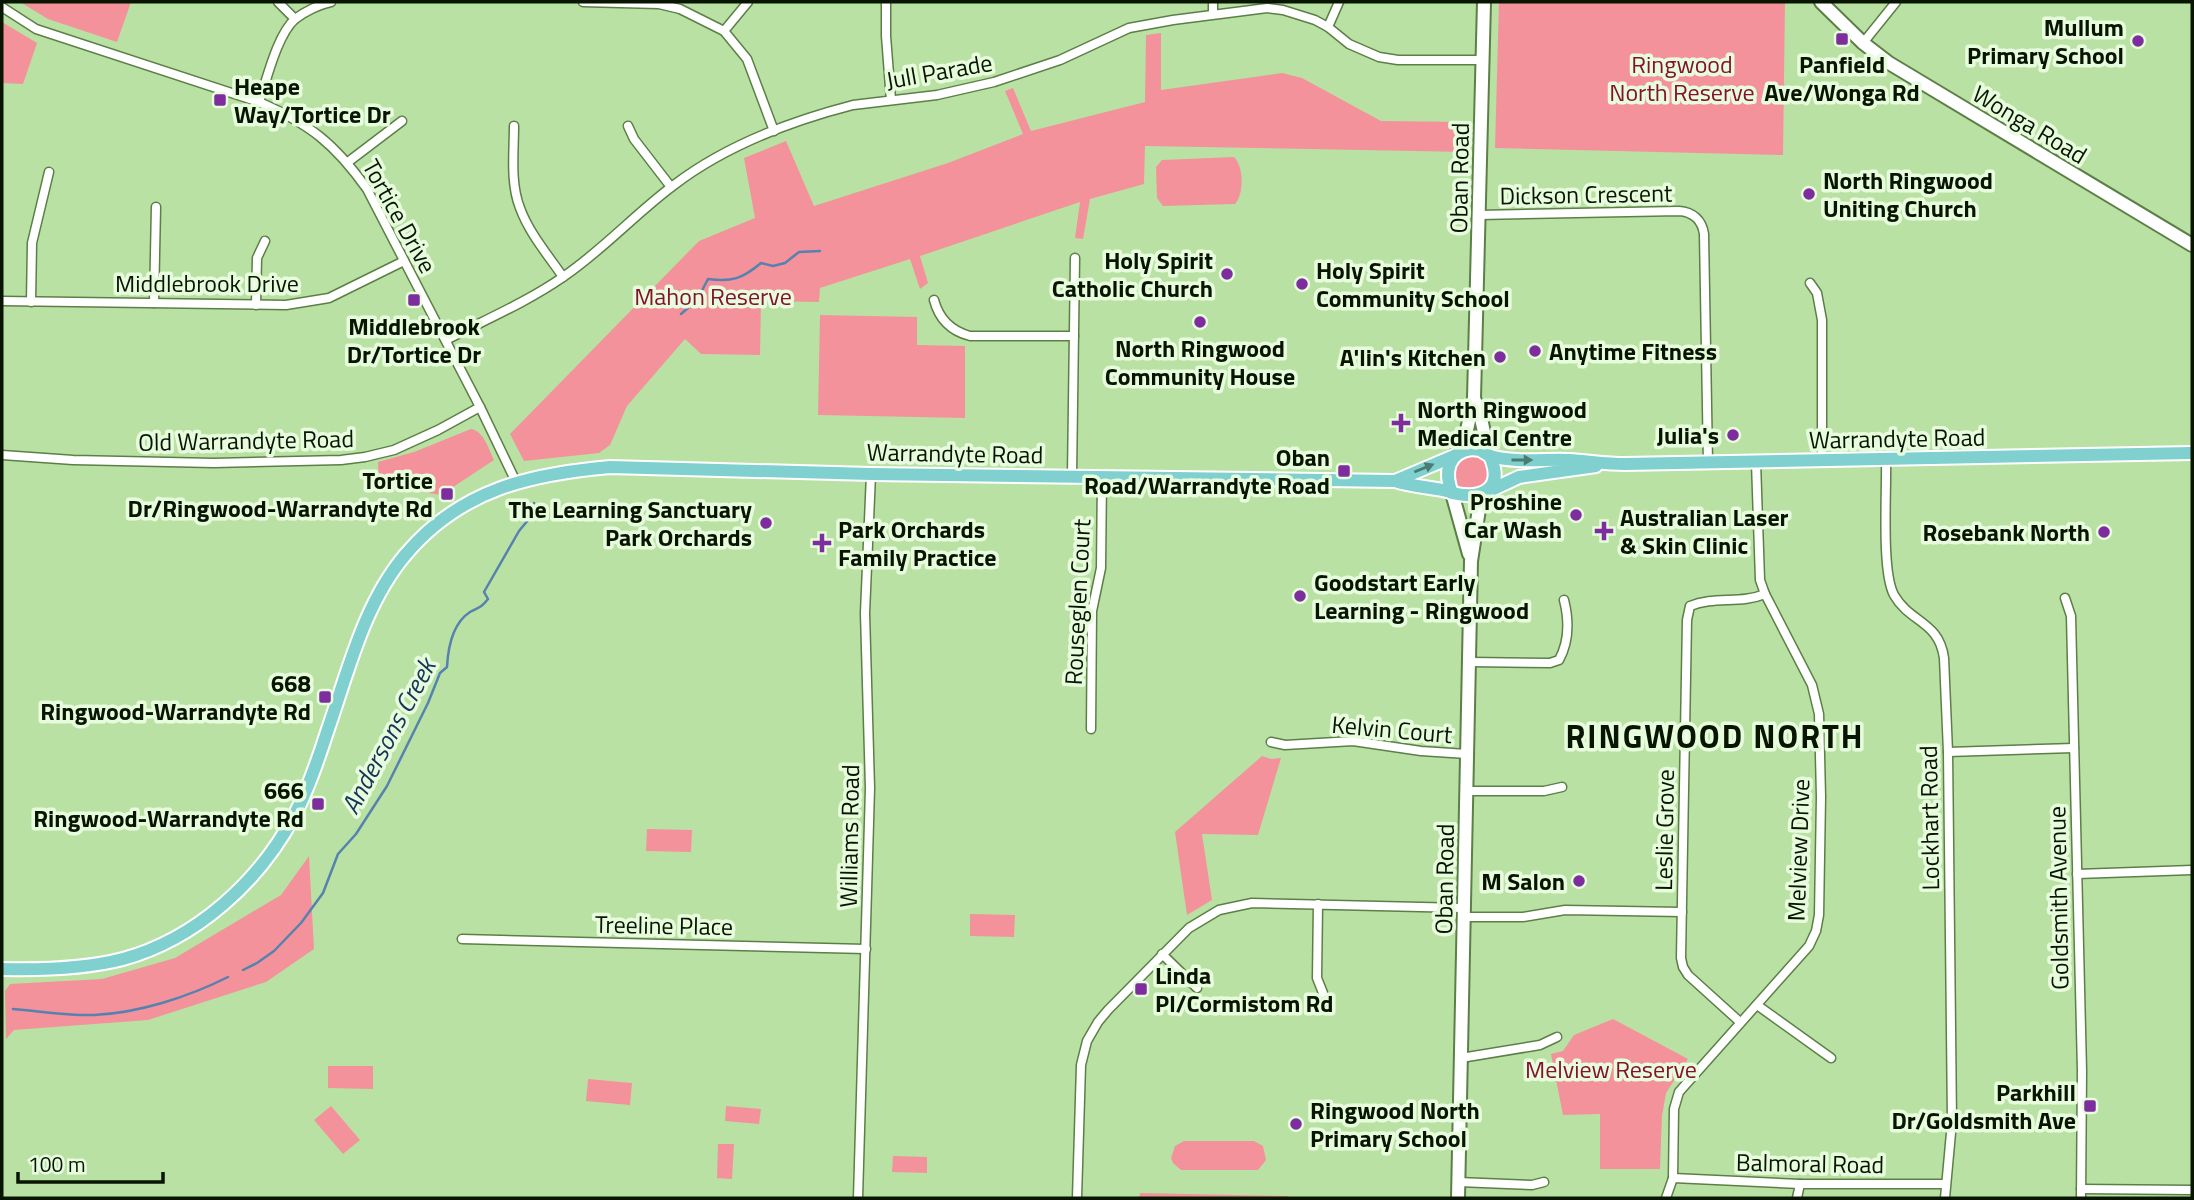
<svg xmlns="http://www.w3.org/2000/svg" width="2194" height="1200" viewBox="0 0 2194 1200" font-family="'Titillium Web',sans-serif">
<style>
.green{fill:#f4929b}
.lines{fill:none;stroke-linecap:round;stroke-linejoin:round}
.stream{stroke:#5682af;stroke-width:2.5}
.street-casing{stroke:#5c7f46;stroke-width:11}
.secondary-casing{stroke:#5c7f46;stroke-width:16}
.primary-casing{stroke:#fff;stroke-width:16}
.street{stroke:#fff;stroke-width:8}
.secondary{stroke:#fff;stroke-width:12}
.primary{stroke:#80d0d0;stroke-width:12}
.oneway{fill:#4a7c73}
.poi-dot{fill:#7d2d9d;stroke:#e7fcdd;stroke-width:2.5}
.labels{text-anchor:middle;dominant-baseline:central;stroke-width:7;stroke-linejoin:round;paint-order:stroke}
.poi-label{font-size:24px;font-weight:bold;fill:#081501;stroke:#e7fcdd;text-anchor:end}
.park-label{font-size:24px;fill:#84122e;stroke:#e7fcdd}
.street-label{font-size:24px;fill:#081501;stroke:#e7fcdd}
.water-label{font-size:26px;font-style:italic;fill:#163458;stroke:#e7fcdd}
.district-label{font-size:32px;font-weight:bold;letter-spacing:2px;fill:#081501;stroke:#e7fcdd}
</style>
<rect width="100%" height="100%" fill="#bae1a4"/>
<g class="green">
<path d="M20,2H131L117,42L48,19Z"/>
<path d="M1499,2H1785L1783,155L1495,148Z"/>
<path d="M2,22L37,43L23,84L2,83Z"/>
<path d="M1161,33V90L1282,73L1302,78L1381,121L1466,122V152L1145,146L1144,184L1090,199L1083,239L1075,238L1080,202L920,256L928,283L920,289L910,259L820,288L819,302L761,301L760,355L701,354L685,339L627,406L610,445L599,453L524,461L510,434L699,241L755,218L744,158L786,141L814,206L948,163L1023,134L1005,91L1013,88L1031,131L1145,102L1146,35Z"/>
<path d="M1234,157C1244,167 1244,194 1235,204L1163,206L1157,198L1156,167L1162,160Z"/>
<path d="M820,315L917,317V345L965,346V418L818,415Z"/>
<path d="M471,429C484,431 489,450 494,460L441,495L379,485L378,462L414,452Z"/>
<circle cx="1471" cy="473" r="18"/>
<path d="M1262,756L1271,759L1281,758L1258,835L1202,834L1212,900L1187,915L1175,832Z"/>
<path d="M647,829L692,830L691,852L646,851Z"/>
<path d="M309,856L314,949L266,982L148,1020L14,1030L6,1039L5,991L10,984L102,979L175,958L281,895Z"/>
<path d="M970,914L1015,915L1014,937L970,936Z"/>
<path d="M1613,1019L1688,1059L1666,1093L1662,1116L1660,1169H1600V1114L1563,1115L1551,1054L1563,1051L1574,1035Z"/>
<path d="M328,1066H373V1089L328,1088Z"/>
<path d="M588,1079L632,1083L630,1105L586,1101Z"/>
<path d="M331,1106L360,1140L343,1154L314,1120Z"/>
<path d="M726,1106L761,1109L759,1124L725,1121Z"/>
<path d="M1184,1141H1254L1263,1146L1266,1160L1258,1170H1181L1173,1163L1171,1158L1175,1146Z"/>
<path d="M718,1144H734L732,1179L717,1178Z"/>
<path d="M893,1156L927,1157V1173L892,1172Z"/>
<path d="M1140,1193L1288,1196L1287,1198H1139Z"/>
</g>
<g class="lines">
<g class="stream">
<path d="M681,314L697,300L708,279C732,282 742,279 761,263L773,266L785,263L799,252L820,251"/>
<path d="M243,970L257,963L274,951L301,923L323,893L338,854L356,834L387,786L428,703L440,673L447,667C448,648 453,623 470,612C479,607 481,608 488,599L484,592L519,531L533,514L534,503"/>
<path d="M13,1009C40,1011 67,1016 94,1015C139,1013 188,997 228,977"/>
</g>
<defs>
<g id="street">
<path d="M278,2L295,19"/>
<path d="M583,2L659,4L680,9L724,31L747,59L774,131"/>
<path d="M886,2V36L891,100"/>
<path d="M1213,2V14"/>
<path d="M2,7L36,29L259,102C310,124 335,144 367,189L480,407L516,482"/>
<path d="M1328,27L1339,2"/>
<path d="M724,31L748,2"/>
<path d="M1863,43L1896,2"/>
<path d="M259,102C267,79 277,35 295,19C304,12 320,4 331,2"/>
<path d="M514,126C514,152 510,183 520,208C529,233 548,255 563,277"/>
<path d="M628,126L634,139L671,187"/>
<path d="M348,162L402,121"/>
<path d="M1479,215L1679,211C1693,212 1702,220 1704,234L1708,463"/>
<path d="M1810,283L1817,293L1822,320V461"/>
<path d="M934,300C939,319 951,331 970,336H1074"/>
<path d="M2,301L286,305L329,298L404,261"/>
<path d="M31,302L32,243L49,172"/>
<path d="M154,303L156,207"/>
<path d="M256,305L257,258L265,241"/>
<path d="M446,340C485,320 527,302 563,277C603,250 636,213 674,185C725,146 791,121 853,105L937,95L994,82L1060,60L1129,28L1173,20L1267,8L1283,10L1315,20L1328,27L1349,44L1379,57L1398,60H1482"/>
<path d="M2,455L73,460L214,463L341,460L365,457L394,450L438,430L480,407"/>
<path d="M1886,459C1887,490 1881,571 1894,595C1910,623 1939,621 1944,658L1948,752L1952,1122L1945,1198"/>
<path d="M1072,476L1075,258"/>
<path d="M2065,598L2071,616L2082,1071L2081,1198"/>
<path d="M1470,662L1550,663L1559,660C1569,642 1569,620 1564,600"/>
<path d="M1091,729L1092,611L1101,568L1102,477"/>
<path d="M1271,742L1285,745L1353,741L1421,751L1467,754"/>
<path d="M1948,752L2074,748"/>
<path d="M1467,791H1544L1562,787"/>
<path d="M2077,874L2192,870"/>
<path d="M1318,904L1317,978L1323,993"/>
<path d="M1464,917H1523L1565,910L1682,912"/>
<path d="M462,939L866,949"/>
<path d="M1162,954L1197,988"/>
<path d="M1757,1005L1831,1058"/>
<path d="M1740,1022L1688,975L1683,967L1681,958L1687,620L1690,606C1714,596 1741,604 1765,594"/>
<path d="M1461,1058L1540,1045L1557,1037"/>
<path d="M1673,1178L1800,1184H1945"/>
<path d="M1458,1182L1532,1185L1544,1182"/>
<path d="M2081,1189L2192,1190"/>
<path d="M858,1198L870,788L865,613L871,474"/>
<path d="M1077,1198L1081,1065L1087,1041L1098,1022L1108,1010L1189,928L1219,910L1252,903L1464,908"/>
<path d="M1666,1198L1673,1178L1674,1109L1679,1092L1809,946L1816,931L1819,915L1821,797L1819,714L1812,685L1765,594L1760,580L1756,462"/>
<path d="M1797,1198L1800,1184"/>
</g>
<g id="secondary">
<path d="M1821,2L1863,43L1889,63L2192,245"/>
<path d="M1474,398L1480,414L1489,455"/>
<path d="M1455,455L1465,439L1474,398L1484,2"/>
<path d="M1452,493L1469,554"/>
<path d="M1458,1198L1471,561L1479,509L1487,492"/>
</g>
<g id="primary">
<path d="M1472,449L1480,450L1490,456C1505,490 1481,500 1452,493C1444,473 1447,452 1472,449Z"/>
<path d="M1490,456C1516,463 1542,459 1569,460C1588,461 1606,464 1625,464L2192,453"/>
<path d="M1395,481L1454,456"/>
<path d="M1489,491L1519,477L1596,466"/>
<path d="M2,969C42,970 84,969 123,959C196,939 259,882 294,816C308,790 318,760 327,732C348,672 364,603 406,554C461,489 531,474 610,467L871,474L1395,481C1413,487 1433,487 1451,492"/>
</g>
</defs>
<use href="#street" class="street-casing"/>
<use href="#secondary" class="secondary-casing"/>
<use href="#primary" class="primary-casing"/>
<use href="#street" class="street"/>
<use href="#secondary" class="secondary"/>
<use href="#primary" class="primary"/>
</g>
<defs><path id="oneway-solid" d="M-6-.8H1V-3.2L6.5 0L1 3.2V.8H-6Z" transform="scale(1.75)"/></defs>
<g class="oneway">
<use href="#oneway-solid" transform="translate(1522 460)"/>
<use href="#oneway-solid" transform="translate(1424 468) rotate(-22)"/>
</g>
<g class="poi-dot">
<rect x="1835" y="32" width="14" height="14" rx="3.5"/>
<circle cx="2138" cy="41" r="7"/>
<rect x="213" y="93" width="14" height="14" rx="3.5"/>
<circle cx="1809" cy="194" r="7"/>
<circle cx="1227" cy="274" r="7"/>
<circle cx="1302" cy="284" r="7"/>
<rect x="407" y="293" width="14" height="14" rx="3.5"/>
<circle cx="1200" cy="322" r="7"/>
<circle cx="1535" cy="351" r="7"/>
<circle cx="1500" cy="357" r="7"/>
<path d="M1397.5 412.5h7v7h7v7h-7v7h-7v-7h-7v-7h7z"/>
<circle cx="1733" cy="435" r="7"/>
<rect x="1337" y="464" width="14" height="14" rx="3.5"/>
<rect x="440" y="487" width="14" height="14" rx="3.5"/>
<circle cx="1576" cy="515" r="7"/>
<circle cx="766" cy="523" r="7"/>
<path d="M1600.5 520.5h7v7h7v7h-7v7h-7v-7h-7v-7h7z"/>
<circle cx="2104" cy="532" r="7"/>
<path d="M818.5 532.5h7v7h7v7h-7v7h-7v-7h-7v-7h7z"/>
<circle cx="1300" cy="596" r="7"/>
<rect x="318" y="690" width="14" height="14" rx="3.5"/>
<rect x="311" y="797" width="14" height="14" rx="3.5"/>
<circle cx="1579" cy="881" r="7"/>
<rect x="1134" y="982" width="14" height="14" rx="3.5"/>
<rect x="2083" y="1099" width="14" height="14" rx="3.5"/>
<circle cx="1296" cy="1124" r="7"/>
</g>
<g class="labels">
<g class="poi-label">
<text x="2124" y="27">Mullum<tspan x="2124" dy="28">Primary School</tspan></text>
<text x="1842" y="64" text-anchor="middle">Panfield<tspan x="1842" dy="28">Ave/Wonga Rd</tspan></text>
<text x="234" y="86" text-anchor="start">Heape<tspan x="234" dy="28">Way/Tortice Dr</tspan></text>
<text x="1823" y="180" text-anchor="start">North Ringwood<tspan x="1823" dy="28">Uniting Church</tspan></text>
<text x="1213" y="260">Holy Spirit<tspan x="1213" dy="28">Catholic Church</tspan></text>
<text x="1316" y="270" text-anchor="start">Holy Spirit<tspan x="1316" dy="28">Community School</tspan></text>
<text x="414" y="326" text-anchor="middle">Middlebrook<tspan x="414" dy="28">Dr/Tortice Dr</tspan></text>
<text x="1200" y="348" text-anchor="middle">North Ringwood<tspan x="1200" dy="28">Community House</tspan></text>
<text x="1549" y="351" text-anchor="start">Anytime Fitness</text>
<text x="1486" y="357">A'lin's Kitchen</text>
<text x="1417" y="409" text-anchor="start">North Ringwood<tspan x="1417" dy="28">Medical Centre</tspan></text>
<text x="1719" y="435">Julia's</text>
<text x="1330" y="457">Oban<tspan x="1330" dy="28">Road/Warrandyte Road</tspan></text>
<text x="433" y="480">Tortice<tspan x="433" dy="28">Dr/Ringwood-Warrandyte Rd</tspan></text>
<text x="1562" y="501">Proshine<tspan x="1562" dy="28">Car Wash</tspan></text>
<text x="752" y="509">The Learning Sanctuary<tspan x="752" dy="28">Park Orchards</tspan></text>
<text x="1620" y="517" text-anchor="start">Australian Laser<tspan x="1620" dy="28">&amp; Skin Clinic</tspan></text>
<text x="838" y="529" text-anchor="start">Park Orchards<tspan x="838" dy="28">Family Practice</tspan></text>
<text x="2090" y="532">Rosebank North</text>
<text x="1314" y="582" text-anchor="start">Goodstart Early<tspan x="1314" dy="28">Learning - Ringwood</tspan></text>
<text x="311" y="683">668<tspan x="311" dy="28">Ringwood-Warrandyte Rd</tspan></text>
<text x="304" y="790">666<tspan x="304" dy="28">Ringwood-Warrandyte Rd</tspan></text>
<text x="1565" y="881">M Salon</text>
<text x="1155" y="975" text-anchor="start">Linda<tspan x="1155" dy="28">Pl/Cormistom Rd</tspan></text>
<text x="2076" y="1092">Parkhill<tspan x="2076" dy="28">Dr/Goldsmith Ave</tspan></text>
<text x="1310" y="1110" text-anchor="start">Ringwood North<tspan x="1310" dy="28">Primary School</tspan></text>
</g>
<g class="park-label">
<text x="1682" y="64">Ringwood<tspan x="1682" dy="28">North Reserve</tspan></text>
<text x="713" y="296">Mahon Reserve</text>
<text x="1611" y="1069">Melview Reserve</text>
</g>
<g class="street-label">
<text transform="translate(939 71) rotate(-10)">Jull Parade</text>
<text transform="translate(2030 124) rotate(31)">Wonga Road</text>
<text transform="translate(1459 178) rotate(-89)">Oban Road</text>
<text transform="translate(1586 194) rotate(-1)">Dickson Crescent</text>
<text transform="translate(400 216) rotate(61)">Tortice Drive</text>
<text x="207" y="283">Middlebrook Drive</text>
<text transform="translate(1897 438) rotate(-1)">Warrandyte Road</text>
<text transform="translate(246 440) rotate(-1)">Old Warrandyte Road</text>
<text transform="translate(955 453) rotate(1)">Warrandyte Road</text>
<text transform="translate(1077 602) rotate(-87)">Rouseglen Court</text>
<text transform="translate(1392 729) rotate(5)">Kelvin Court</text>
<text transform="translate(1929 818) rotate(-91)">Lockhart Road</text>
<text transform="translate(1664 830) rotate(-89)">Leslie Grove</text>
<text transform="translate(849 836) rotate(-89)">Williams Road</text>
<text transform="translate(1798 850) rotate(-88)">Melview Drive</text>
<text transform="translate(1444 879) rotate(-89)">Oban Road</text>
<text transform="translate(2058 898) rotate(-91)">Goldsmith Avenue</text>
<text transform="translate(664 925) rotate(1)">Treeline Place</text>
<text transform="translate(1810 1163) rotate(1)">Balmoral Road</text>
</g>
<g class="water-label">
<text transform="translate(388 736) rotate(-62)">Andersons Creek</text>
</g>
<g class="district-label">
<text x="1715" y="736">RINGWOOD NORTH</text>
</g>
</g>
<rect width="2194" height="1200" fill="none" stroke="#081501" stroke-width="7"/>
<path d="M18 1172v10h145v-10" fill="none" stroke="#081501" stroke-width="3.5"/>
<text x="28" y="1172" font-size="21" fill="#081501" stroke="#e7fcdd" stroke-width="5" paint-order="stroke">100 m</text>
</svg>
